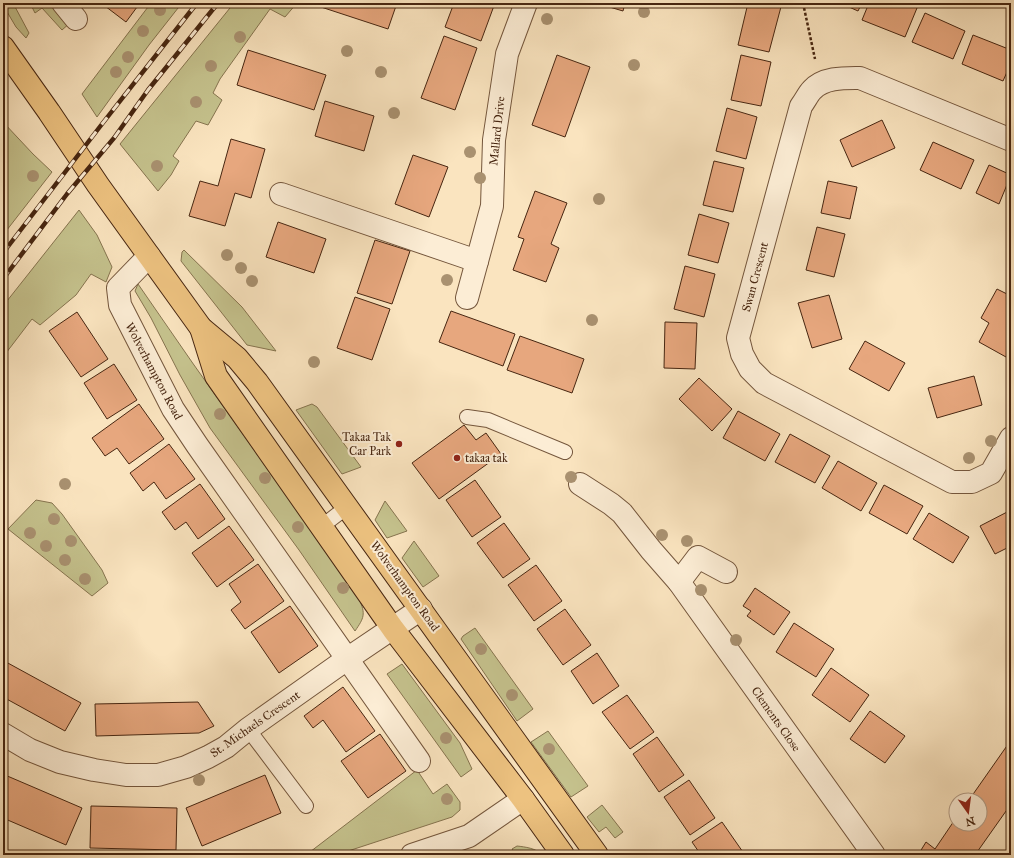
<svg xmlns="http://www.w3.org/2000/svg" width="1014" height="858" viewBox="0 0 1014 858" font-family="'IM FELL Great Primer',serif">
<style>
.green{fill:#c5c28d;stroke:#86744f}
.building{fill:#e7a77e;stroke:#472611}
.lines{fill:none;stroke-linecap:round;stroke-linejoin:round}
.service-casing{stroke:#74563c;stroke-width:16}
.minor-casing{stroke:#74563c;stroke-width:24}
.trunk-casing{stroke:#472611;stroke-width:24}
.path{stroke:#472611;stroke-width:2.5;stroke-dasharray:3 2;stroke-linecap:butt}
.service{stroke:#fcedd5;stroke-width:14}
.minor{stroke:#fcedd5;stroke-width:22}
.trunk{stroke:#edc280;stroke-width:22}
.rail-casing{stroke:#472611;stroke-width:4.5}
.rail{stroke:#fcedd5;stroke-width:3;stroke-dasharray:9;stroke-linecap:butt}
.tree{fill:#a99170}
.poi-dot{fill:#8f2418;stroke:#fcedd5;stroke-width:1.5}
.labels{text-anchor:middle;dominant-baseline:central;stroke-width:4;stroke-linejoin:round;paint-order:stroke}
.street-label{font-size:12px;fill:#472611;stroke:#fcedd5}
.poi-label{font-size:12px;fill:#472611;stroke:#fcedd5;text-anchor:end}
</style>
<rect width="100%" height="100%" fill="#fae4bf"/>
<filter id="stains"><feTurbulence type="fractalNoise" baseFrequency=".005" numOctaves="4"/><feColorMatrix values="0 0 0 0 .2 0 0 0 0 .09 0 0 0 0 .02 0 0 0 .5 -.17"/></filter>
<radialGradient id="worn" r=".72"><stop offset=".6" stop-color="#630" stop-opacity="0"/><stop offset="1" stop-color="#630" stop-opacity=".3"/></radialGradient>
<g class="green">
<path d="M3,3H13L29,33L26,38L16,27L3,5Z"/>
<path d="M30,3H56L71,22L62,30L42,8L35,13Z"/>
<path d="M151,3H182L149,45L97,117L82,94Z"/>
<path d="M234,3H297L285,17L270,9L220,79L213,93L222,100L208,125L196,121L173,156L179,161L171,175L158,191L120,144Z"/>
<path d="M3,122L33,154L52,172L3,235Z"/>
<path d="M79,210L97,235L112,267L106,282L91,274L76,295L40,325L32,319L3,357V306Z"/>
<path d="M184,250L242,307L276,351L247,345L181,261L182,252Z"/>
<path d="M138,284C210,390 286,493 359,599C366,614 364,618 355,631L299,550L210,428L180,375L151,318L135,291Z"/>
<path d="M312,404L317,407L361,467L342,474L296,410Z"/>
<path d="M36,500L52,503L62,514L102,570L108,583L92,596L8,529Z"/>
<path d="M385,501L407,531L387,538L375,520Z"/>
<path d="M414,541L439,576L423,587L402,558Z"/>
<path d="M475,628L533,709L517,721L461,639L463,636Z"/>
<path d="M402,664L460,743L472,769L461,777L387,674Z"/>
<path d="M548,731L588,786L571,797L531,742Z"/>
<path d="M417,770L433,794L447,784L460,802V810L452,817L336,855H306Z"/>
<path d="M602,805L623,832L615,838L606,827L599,832L587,817Z"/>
<path d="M517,846C525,847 536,848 542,855H516L512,849Z"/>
</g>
<g class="building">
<path d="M101,3H140L126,22Z"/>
<path d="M323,3H397L388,29L321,7Z"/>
<path d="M454,3H495L481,41L445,27Z"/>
<path d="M596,3H625L623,11Z"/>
<path d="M748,3H782L769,52L738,45Z"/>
<path d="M840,3H862L858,11Z"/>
<path d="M869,3H904L917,8L905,37L862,20Z"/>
<path d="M925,13L965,31L953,59L912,42Z"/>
<path d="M973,35L1011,50V63L1003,81L962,64Z"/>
<path d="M444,36L477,48L455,110L421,98Z"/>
<path d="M248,50L326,75L314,110L237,85Z"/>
<path d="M557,55L590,67L565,137L532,125Z"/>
<path d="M741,55L771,62L761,106L731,100Z"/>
<path d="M325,101L374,116L364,151L315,136Z"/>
<path d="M727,108L757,117L746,159L716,151Z"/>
<path d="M882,120L895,148L852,167L840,140Z"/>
<path d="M231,139L265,149L251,198L235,193L225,226L189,216L200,181L218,186Z"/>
<path d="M933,142L974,160L961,189L920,170Z"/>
<path d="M413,155L448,167L429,217L395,204Z"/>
<path d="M714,161L744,168L733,212L703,205Z"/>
<path d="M989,165L1011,175L999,204L976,193Z"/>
<path d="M828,181L857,187L850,219L821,213Z"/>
<path d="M535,191L567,203L551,244L559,248L546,282L513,270L524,239L518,237Z"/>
<path d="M699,214L729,223L718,263L688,255Z"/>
<path d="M278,222L326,239L314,273L266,257Z"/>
<path d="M817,227L845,234L834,277L806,270Z"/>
<path d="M375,240L410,251L392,304L357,293Z"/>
<path d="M685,266L715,274L704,317L674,309Z"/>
<path d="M997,289L1011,296V348L1006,357L979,342L989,323L981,318Z"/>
<path d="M829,295L842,339L812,348L798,303Z"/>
<path d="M355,297L390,309L372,360L337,348Z"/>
<path d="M451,311L515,334L503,366L439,342Z"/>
<path d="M77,312L108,359L81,377L49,331Z"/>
<path d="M665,322L697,323L695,369L664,368Z"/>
<path d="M520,336L584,359L572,393L507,370Z"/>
<path d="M865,341L905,363L889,391L849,369Z"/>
<path d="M114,364L137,400L107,419L84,383Z"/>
<path d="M974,376L982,405L937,418L928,388Z"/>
<path d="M699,378L732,409L712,431L679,399Z"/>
<path d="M139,404L164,439L129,464L117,448L105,456L92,438Z"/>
<path d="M738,411L780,434L765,461L723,438Z"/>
<path d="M464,425L476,440L486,433L501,454L439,499L412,463Z"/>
<path d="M790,434L830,456L815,483L775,462Z"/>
<path d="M169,444L195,479L166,499L154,482L143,491L130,473Z"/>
<path d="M838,461L877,483L861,511L822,488Z"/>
<path d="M475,480L501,517L472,537L446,500Z"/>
<path d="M200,484L225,519L198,539L186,522L175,530L162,512Z"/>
<path d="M884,485L923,506L907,534L869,513Z"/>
<path d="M1011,510V546L995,554L980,526Z"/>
<path d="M929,513L969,537L953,563L913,539Z"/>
<path d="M504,523L530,559L503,578L477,543Z"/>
<path d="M229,526L254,560L217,587L192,553Z"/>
<path d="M258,564L284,601L245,629L231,610L241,602L229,584Z"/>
<path d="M536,565L562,601L534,621L508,585Z"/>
<path d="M755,588L790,612L774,635L747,616L751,611L743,606Z"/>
<path d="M290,606L318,646L279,673L251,632Z"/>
<path d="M565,609L591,645L563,665L537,629Z"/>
<path d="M794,623L834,649L816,677L776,652Z"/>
<path d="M597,653L619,686L593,704L571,671Z"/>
<path d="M6,662L81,703L65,731L3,697V667Z"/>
<path d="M831,668L869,695L850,722L812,695Z"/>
<path d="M343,687L375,731L346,752L323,720L313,728L304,716Z"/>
<path d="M627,695L654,732L630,749L602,712Z"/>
<path d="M198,702L214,726L199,733L96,736L95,704Z"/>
<path d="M870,711L905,736L885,763L850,739Z"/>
<path d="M380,734L406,771L368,798L341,761Z"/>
<path d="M657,737L684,775L659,792L633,754Z"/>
<path d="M1011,740V804L975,855H918L926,842L935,849L956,818V824H980V800H969Z"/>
<path d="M5,775L82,808L66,845L3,818V780Z"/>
<path d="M265,775L281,813L202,846L186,808Z"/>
<path d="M689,780L715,818L690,835L664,797Z"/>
<path d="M91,806L177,808L176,850L90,848Z"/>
<path d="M722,822L745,855H701L692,842Z"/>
</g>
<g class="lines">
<defs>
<g id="service">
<path d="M467,417L488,420L565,452"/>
<path d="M321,527L347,507"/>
<path d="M248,729L306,806"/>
</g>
<g id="minor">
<path d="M63,3L76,19"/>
<path d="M1011,140L860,78C845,78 824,77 812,90C808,94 805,101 801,106L738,338L742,354L750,369L764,383L952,482H972L991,473L1011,438"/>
<path d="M281,194L477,261"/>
<path d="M149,256L118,288L120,305L173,409L197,445L419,761"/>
<path d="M467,298L492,206L494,140L507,54L526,3"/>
<path d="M580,484L611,504L622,513L651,550L679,582L874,855"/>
<path d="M679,582L698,557L726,572"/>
<path d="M3,734L30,750L60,762L94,770L126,775H158L186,767L208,757L226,747L248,729L347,659L421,609"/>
<path d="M412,855L469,836L523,799"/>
</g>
<g id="trunk">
<path d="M3,47L49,112L98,185L201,328L237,358L257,382L597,855"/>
<path d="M201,328L216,376L393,629L523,799L563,855"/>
</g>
</defs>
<use href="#service" class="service-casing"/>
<use href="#minor" class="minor-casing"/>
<use href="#trunk" class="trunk-casing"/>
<g class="path">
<path d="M803,3L815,59"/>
<path d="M3,110L5,108"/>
</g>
<use href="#service" class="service"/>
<use href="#minor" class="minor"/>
<use href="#trunk" class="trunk"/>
<defs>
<g id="rail">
<path d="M3,253L102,124L197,3"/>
<path d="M3,279L67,194L114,138L148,90L218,3"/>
</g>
</defs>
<use href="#rail" class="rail-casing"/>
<use href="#rail" class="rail"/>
</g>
<g class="tree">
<circle cx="160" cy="10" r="6"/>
<circle cx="644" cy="12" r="6"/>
<circle cx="547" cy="19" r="6"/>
<circle cx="143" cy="31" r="6"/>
<circle cx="240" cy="37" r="6"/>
<circle cx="347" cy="51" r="6"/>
<circle cx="128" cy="57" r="6"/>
<circle cx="634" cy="65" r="6"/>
<circle cx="211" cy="66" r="6"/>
<circle cx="116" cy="72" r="6"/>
<circle cx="381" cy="72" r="6"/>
<circle cx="196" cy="102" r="6"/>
<circle cx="394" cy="113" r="6"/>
<circle cx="470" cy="152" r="6"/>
<circle cx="157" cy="166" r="6"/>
<circle cx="33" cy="176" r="6"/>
<circle cx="480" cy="178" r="6"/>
<circle cx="599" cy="199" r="6"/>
<circle cx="227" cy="255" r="6"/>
<circle cx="241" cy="268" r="6"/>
<circle cx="447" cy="280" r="6"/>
<circle cx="252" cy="281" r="6"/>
<circle cx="592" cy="320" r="6"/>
<circle cx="314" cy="362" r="6"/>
<circle cx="220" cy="414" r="6"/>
<circle cx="991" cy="441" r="6"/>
<circle cx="969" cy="458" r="6"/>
<circle cx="571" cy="477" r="6"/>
<circle cx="265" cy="478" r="6"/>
<circle cx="65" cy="484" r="6"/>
<circle cx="54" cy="519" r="6"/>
<circle cx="298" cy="527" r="6"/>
<circle cx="30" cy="533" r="6"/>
<circle cx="662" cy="535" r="6"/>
<circle cx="71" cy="541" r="6"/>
<circle cx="687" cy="541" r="6"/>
<circle cx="46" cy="546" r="6"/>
<circle cx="65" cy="560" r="6"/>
<circle cx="85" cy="579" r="6"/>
<circle cx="343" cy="588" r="6"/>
<circle cx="701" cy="590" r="6"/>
<circle cx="736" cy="640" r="6"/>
<circle cx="481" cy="649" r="6"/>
<circle cx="512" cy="695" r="6"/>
<circle cx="446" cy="738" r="6"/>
<circle cx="549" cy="749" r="6"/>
<circle cx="199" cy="780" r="6"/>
<circle cx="447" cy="799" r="6"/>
</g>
<g class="poi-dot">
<circle cx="399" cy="444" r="4"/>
<circle cx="457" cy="458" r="4"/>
</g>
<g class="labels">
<g class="street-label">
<text transform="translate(497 131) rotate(-84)">Mallard Drive</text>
<text transform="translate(755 277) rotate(-75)">Swan Crescent</text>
<text transform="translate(154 371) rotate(62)">Wolverhampton Road</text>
<text transform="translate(405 586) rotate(54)">Wolverhampton Road</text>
<text transform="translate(776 719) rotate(55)">Clements Close</text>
<text transform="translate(255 724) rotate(-35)">St. Michaels Crescent</text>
</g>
<g class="poi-label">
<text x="391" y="437">Takaa Tak<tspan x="391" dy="14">Car Park</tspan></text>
<text x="465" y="458" text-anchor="start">takaa tak</text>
</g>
</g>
<rect width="1014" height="858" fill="none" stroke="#fae4bf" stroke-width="16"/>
<rect x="4" y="4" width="1006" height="850" fill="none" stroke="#472611" stroke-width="2"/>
<rect x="8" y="8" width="998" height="842" fill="none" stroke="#472611"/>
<g transform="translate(968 812) rotate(166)"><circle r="19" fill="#fcedd5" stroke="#b49d87"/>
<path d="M0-3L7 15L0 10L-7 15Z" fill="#8f2418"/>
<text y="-6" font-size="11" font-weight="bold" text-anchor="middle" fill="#472611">N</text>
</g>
<rect width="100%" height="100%" filter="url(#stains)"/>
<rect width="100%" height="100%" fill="url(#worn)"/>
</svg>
